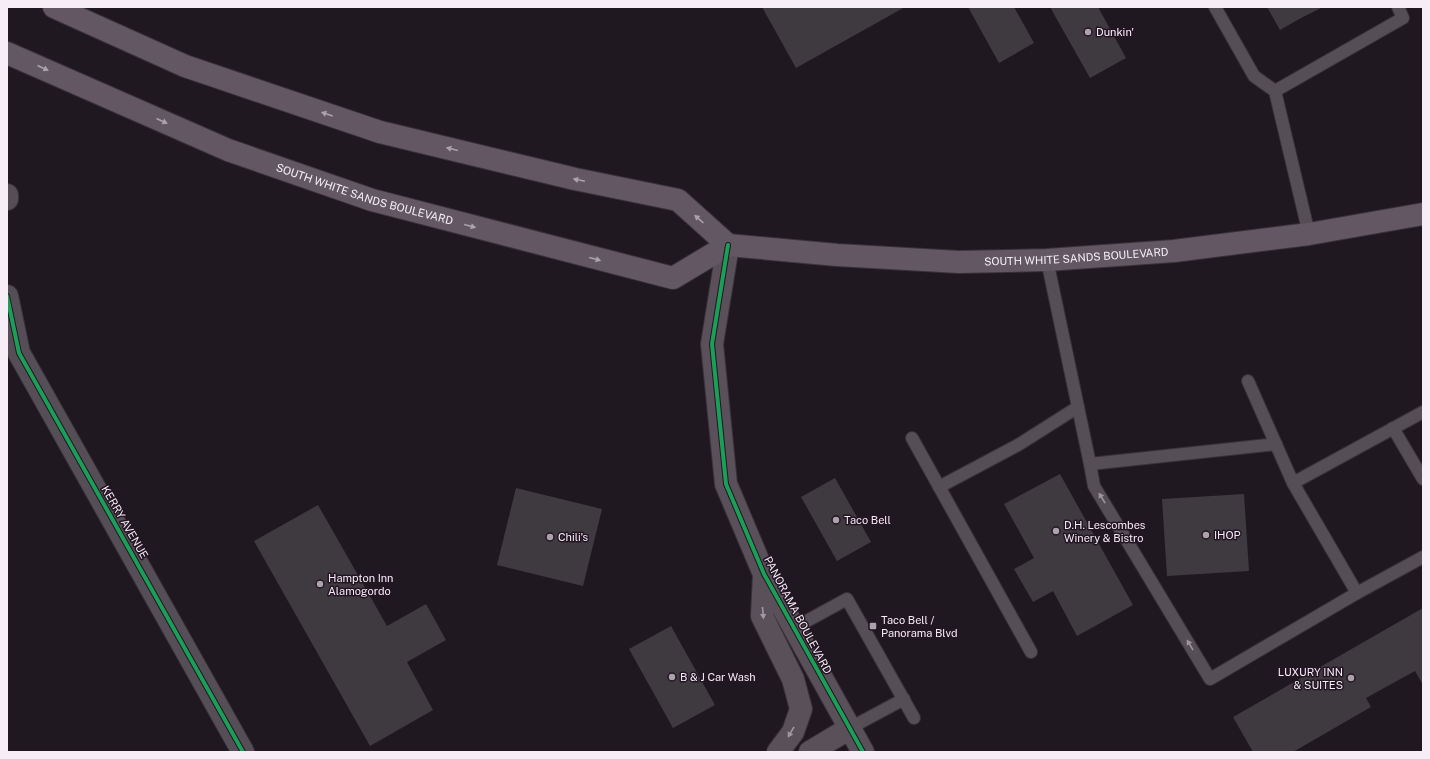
<svg xmlns="http://www.w3.org/2000/svg" width="1430" height="759" viewBox="0 0 1430 759" font-family="'Public Sans',sans-serif">
<style>
.building{fill:#3f3940}
.lines{fill:none;stroke-linecap:round;stroke-linejoin:round}
.lane-casing{stroke:#393239;stroke-width:14}
.street-casing{stroke:#393239;stroke-width:24}
.secondary-casing{stroke:#393239;stroke-width:24}
.primary-casing{stroke:#393239;stroke-width:24}
.lane{stroke:#564e56;stroke-width:12}
.street{stroke:#564e56;stroke-width:22}
.secondary{stroke:#5a505a;stroke-width:22}
.primary{stroke:#625763;stroke-width:22}
.cycleway-casing{stroke:#231523;stroke-width:6}
.cycleway{stroke:#1a9f57;stroke-width:4}
.oneway{fill:#aca2ad}
.oneway2{fill:#9e969e}
.oneway3{fill:#a097a1}
.poi-dot{fill:#aba2ac;stroke:#231523;stroke-width:1.5}
.labels{text-anchor:middle;dominant-baseline:central;stroke-width:3;stroke-linejoin:round;paint-order:stroke}
.poi-label{font-size:11px;fill:#f6edf7;stroke:#231523;text-anchor:start}
.street-label{font-size:11px;fill:#f6edf7;stroke:#231523}
</style>
<rect width="100%" height="100%" fill="#201820"/>
<g class="building">
<path d="M762,7H905L796,68Z"/>
<path d="M968,7H1014L1034,43L999,63Z"/>
<path d="M1050,7H1098L1126,58L1090,78Z"/>
<path d="M1267,7H1323L1301,18L1280,30Z"/>
<path d="M1060,474L1133,605L1077,636L1053,591L1033,602L1014,569L1034,558L1004,504Z"/>
<path d="M835,478L871,542L837,561L801,497Z"/>
<path d="M516,488L602,509L583,586L497,565Z"/>
<path d="M1244,494L1249,571L1167,576L1162,499Z"/>
<path d="M318,505L387,626L426,604L446,640L407,662L433,710L370,746L254,541Z"/>
<path d="M1423,608V685L1415,671L1366,698L1371,707L1293,752H1253L1233,717Z"/>
<path d="M671,626L715,705L673,728L629,649Z"/>
</g>
<g class="lines">
<defs>
<g id="lane">
<path d="M1215,7L1254,76L1275,91L1309,234"/>
<path d="M1275,91L1403,18L1398,7"/>
<path d="M1047,260L1090,464L1276,444"/>
<path d="M1248,381L1293,483L1423,412"/>
<path d="M1393,428L1423,479"/>
<path d="M912,438L1031,652"/>
<path d="M1090,464L1094,486L1210,679L1357,593L1423,557"/>
<path d="M1293,483L1357,593"/>
<path d="M939,487L1018,445L1078,407"/>
<path d="M794,628L847,599L914,718"/>
<path d="M850,728L904,699"/>
</g>
<g id="street">
<path d="M7,195V199"/>
<path d="M7,296L19,353L243,752"/>
</g>
<g id="secondary">
<path d="M728,245L712,344L726,484L764,574L863,752"/>
<path d="M764,575L762,616L793,679L801,709L793,732L778,752"/>
<path d="M810,752L850,728"/>
</g>
<g id="primary">
<path d="M54,7L185,66L380,132L575,179L678,200L728,245"/>
<path id="s1" d="M7,53L228,150L372,200L673,278L728,245L837,255L959,262L1047,260L1174,251L1309,234L1423,214"/>
</g>
</defs>
<use href="#lane" class="lane-casing"/>
<use href="#street" class="street-casing"/>
<use href="#secondary" class="secondary-casing"/>
<use href="#primary" class="primary-casing"/>
<use href="#lane" class="lane"/>
<use href="#street" class="street"/>
<use href="#secondary" class="secondary"/>
<use href="#primary" class="primary"/>
<defs>
<g id="cycleway">
<path d="M728,245L712,344L726,484L764,574L863,752"/>
<path d="M7,296L19,353L243,752"/>
</g>
</defs>
<use href="#cycleway" class="cycleway-casing"/>
<use href="#cycleway" class="cycleway"/>
</g>
<defs><path id="oneway-solid" d="M-6-.8H1V-3.2L6.5 0L1 3.2V.8H-6Z"/></defs>
<g class="oneway">
<use href="#oneway-solid" transform="translate(43 68) rotate(24)"/>
<use href="#oneway-solid" transform="translate(327 114) rotate(-161)"/>
<use href="#oneway-solid" transform="translate(162 121) rotate(24)"/>
<use href="#oneway-solid" transform="translate(452 149) rotate(-166)"/>
<use href="#oneway-solid" transform="translate(579 180) rotate(-168)"/>
<use href="#oneway-solid" transform="translate(699 219) rotate(-138)"/>
<use href="#oneway-solid" transform="translate(470 226) rotate(15)"/>
<use href="#oneway-solid" transform="translate(595 259) rotate(15)"/>
</g>
<g class="oneway2">
<use href="#oneway-solid" transform="translate(1102 498) rotate(-121)"/>
<use href="#oneway-solid" transform="translate(1190 645) rotate(-121)"/>
</g>
<g class="oneway3">
<use href="#oneway-solid" transform="translate(763 613) rotate(85)"/>
<use href="#oneway-solid" transform="translate(791 732) rotate(120)"/>
</g>
<g class="poi-dot">
<circle cx="1088" cy="32" r="4"/>
<circle cx="836" cy="520" r="4"/>
<circle cx="1056" cy="531" r="4"/>
<circle cx="1206" cy="535" r="4"/>
<circle cx="550" cy="537" r="4"/>
<circle cx="320" cy="584" r="4"/>
<rect x="869" y="622" width="8" height="8" rx="2"/>
<circle cx="672" cy="677" r="4"/>
<circle cx="1351" cy="678" r="4"/>
</g>
<g class="labels">
<g class="poi-label">
<text x="1096" y="32">Dunkin'</text>
<text x="844" y="520">Taco Bell</text>
<text x="1064" y="525">D.H. Lescombes<tspan x="1064" dy="13">Winery &amp; Bistro</tspan></text>
<text x="1214" y="535">IHOP</text>
<text x="558" y="537">Chili's</text>
<text x="328" y="578">Hampton Inn<tspan x="328" dy="13">Alamogordo</tspan></text>
<text x="881" y="620">Taco Bell /<tspan x="881" dy="13">Panorama Blvd</tspan></text>
<text x="1343" y="672" text-anchor="end">LUXURY INN<tspan x="1343" dy="13">&amp; SUITES</tspan></text>
<text x="680" y="677">B &amp; J Car Wash</text>
</g>
<g class="street-label">
<text stroke="none"><textPath href="#s1" startOffset="385">SOUTH WHITE SANDS BOULEVARD</textPath></text>
<text stroke="none"><textPath href="#s1" startOffset="1118">SOUTH WHITE SANDS BOULEVARD</textPath></text>
<text transform="translate(125 522) rotate(60)">KERRY AVENUE</text>
<text transform="translate(798 615) rotate(62)">PANORAMA BOULEVARD</text>
</g>
</g>
<rect width="1430" height="759" fill="none" stroke="#f6edf7" stroke-width="16"/>
</svg>
